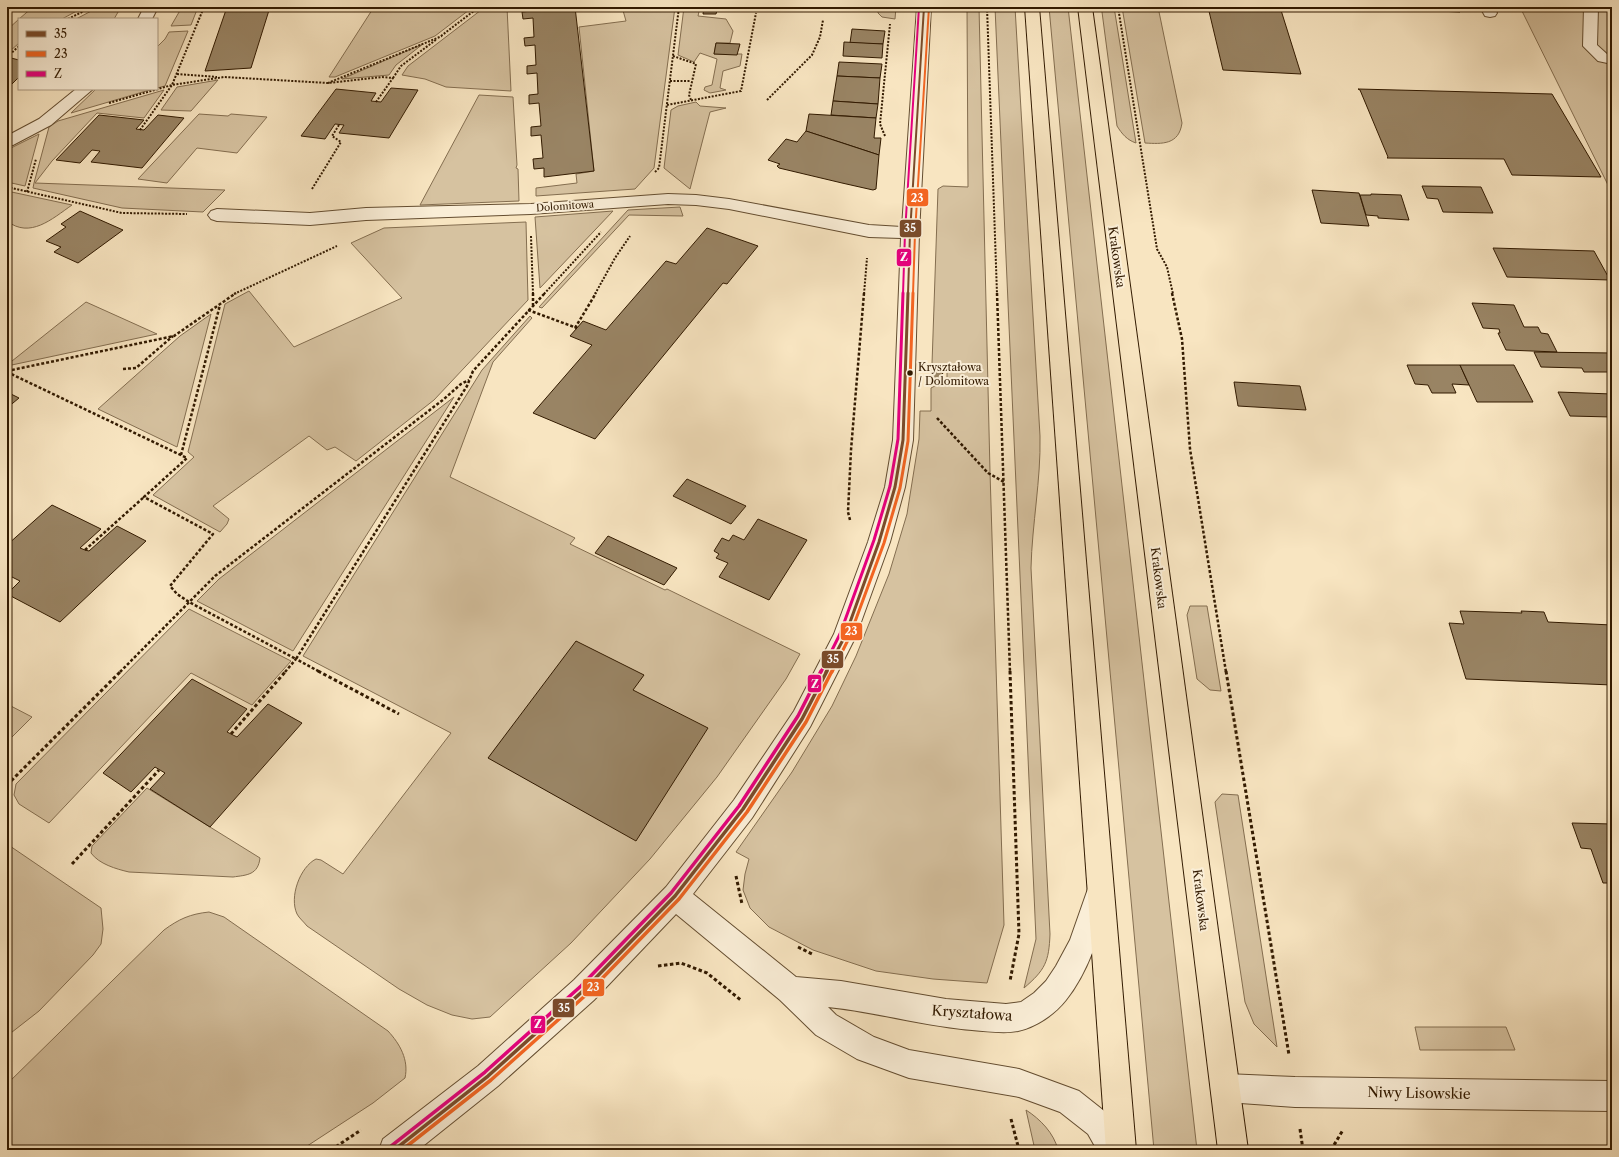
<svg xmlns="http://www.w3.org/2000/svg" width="1619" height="1157" viewBox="0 0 1619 1157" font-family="'Libre Caslon Text',serif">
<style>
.green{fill:#d6c2a0;stroke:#846e50}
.building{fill:#998464;stroke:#321a00}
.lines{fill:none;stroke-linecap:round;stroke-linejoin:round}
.service-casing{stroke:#644d30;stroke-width:2}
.minor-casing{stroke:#644d30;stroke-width:2}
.primary-casing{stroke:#321a00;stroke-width:2}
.path-far2{stroke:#321a00;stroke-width:2;stroke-dasharray:2 1.5;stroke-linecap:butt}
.path-far1{stroke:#321a00;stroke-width:2.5;stroke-dasharray:3 2;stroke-linecap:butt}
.path{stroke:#321a00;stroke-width:3;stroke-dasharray:3.5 2.5;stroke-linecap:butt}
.service{fill:#faeed7;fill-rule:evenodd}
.minor{fill:#faeed7;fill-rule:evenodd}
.primary{fill:#f8e5c1;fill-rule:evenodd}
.bus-1-far2-casing{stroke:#faeed7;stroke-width:4}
.bus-1-far1-casing{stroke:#faeed7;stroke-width:6}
.bus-1-casing{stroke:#faeed7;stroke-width:6}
.bus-2-far2-casing{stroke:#faeed7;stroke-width:4}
.bus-2-far1-casing{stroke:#faeed7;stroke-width:6}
.bus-2-casing{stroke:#faeed7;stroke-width:6}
.bus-3-far2-casing{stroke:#faeed7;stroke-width:4}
.bus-3-far1-casing{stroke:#faeed7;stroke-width:6}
.bus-3-casing{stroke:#faeed7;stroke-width:6}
.bus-1-far2{stroke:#7a4b2a;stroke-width:2}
.bus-1-far1{stroke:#7a4b2a;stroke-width:3}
.bus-1{stroke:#7a4b2a;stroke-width:3.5}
.bus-2-far2{stroke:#f26522;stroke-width:2}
.bus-2-far1{stroke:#f26522;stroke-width:3}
.bus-2{stroke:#f26522;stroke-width:3.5}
.bus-3-far2{stroke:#e5007d;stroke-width:2}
.bus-3-far1{stroke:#e5007d;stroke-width:3}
.bus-3{stroke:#e5007d;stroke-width:3.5}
.bus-dot{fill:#321a00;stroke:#faeed7;stroke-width:1.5}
.labels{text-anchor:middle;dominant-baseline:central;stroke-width:4;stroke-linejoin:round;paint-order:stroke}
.far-street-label{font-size:10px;fill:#321a00;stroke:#faeed7}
.bus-label{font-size:11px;fill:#321a00;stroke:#faeed7;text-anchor:start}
.street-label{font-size:12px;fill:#321a00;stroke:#faeed7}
.near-street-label{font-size:14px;fill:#321a00;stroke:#faeed7}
.line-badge{stroke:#faeed7;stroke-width:1.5}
.badge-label{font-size:11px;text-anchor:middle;font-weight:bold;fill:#fff}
</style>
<rect width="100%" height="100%" fill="#f8e5c1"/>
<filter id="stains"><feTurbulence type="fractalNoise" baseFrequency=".005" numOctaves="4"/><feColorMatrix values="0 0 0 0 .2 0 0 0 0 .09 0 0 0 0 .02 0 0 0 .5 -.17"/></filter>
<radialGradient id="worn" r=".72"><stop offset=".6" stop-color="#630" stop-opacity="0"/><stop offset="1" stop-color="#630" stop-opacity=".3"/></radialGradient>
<g class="green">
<path d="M33,7H84L62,19H19Z"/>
<path d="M99,7H121L114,19H76Z"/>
<path d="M182,7H198L191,25L171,26Z"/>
<path d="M374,7H473L435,36L335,77H329Z"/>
<path d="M485,7H507L511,91L446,87L425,79L402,75L408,66Z"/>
<path d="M622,7H675L654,168L635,189L536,196V188L577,183L576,174L594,171L579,27L626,21Z"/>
<path d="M684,7H700L698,16L726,19L733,31L730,43H716L714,54H742L740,66L723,71L720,88L726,90L710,93L704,90L705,87L712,85L717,59L700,53L694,62L678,55Z"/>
<path d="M878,7H896L895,19L882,17L878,13Z"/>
<path d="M967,7H979L990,472L1004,925L987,983L933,979L876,971L813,950L769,927L750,908L743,890L745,874L749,859L736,852L792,772L832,706L856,656L889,574L907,514L919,439L920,411H931V388L935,386L947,385V365L932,364L938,189L943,186L968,187Z"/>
<path d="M995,7H1015L1040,436C1041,480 1032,524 1031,568L1050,934C1049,962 1045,970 1024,988L1036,939Z"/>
<path d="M1049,7H1068L1197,1150H1154Z"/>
<path d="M1102,7H1114L1136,143C1127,140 1122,134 1117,126L1102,12Z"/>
<path d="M1122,7H1158L1182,123C1179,145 1162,144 1145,143Z"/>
<path d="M1520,7H1612V187H1609Z"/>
<path d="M19,19V43L9,52H7V30Z"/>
<path d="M188,31L165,86L157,88V47L165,39L169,32Z"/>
<path d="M423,44L396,65L389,75L342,79Z"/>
<path d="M218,80L191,111L161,110L177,87Z"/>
<path d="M96,89H153L71,113Z"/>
<path d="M164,90L144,118L97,113L52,161L35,183L225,190L203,212L122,208L33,188L34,183L49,127L58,121Z"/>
<path d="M479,95L513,97L517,165L516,168L518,169L519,201L420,205Z"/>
<path d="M696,102L700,106L726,108L710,112L690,189L664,168L671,110L678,106Z"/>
<path d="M199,114L228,116L231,114L267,117L237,153L197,148L167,183L138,179Z"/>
<path d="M39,134L25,186L7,182V150Z"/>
<path d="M7,191L72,205C52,219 30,239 7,221Z"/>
<path d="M680,207L683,216L629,215L542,308L539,307L628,210Z"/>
<path d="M613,211L540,288L535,217Z"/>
<path d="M526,222L528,300L434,400L356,461L335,447L327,450L309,436L213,506L229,519L227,524L220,532L153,495L194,457L188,452L225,304L249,291L294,347L402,298L351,243L384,228Z"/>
<path d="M86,302L157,334L7,366V365Z"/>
<path d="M211,314L177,447L98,409L180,336Z"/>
<path d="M530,316L532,318L493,362L450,477L575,538L570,544L665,590L667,589L800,654L786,679L717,777L650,859L571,943L490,1017L472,1019L452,1015L427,1005L399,989L307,926C304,922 299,918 297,914C289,897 300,867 316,859L321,860L343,874L451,733L303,656L482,370Z"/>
<path d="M454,397L293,651L197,601L219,579Z"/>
<path d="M1190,606H1207L1221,691L1210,690L1197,679L1187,615Z"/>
<path d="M189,609L291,661L252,705L191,673L49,823L19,804L14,795L16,784Z"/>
<path d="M7,704L32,717L7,742Z"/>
<path d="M147,788L260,858C258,875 247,875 233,877L129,872C116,869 99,864 91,853L92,846Z"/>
<path d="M1222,794L1238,795L1277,1047L1254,1024L1245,1002L1215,802Z"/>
<path d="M7,844L101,908L103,929L101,944L93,955L39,1011L7,1036Z"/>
<path d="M209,912L224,917L388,1031C400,1044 409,1060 405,1078L373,1103L301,1150H7V1084L164,930C179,919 190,914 209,912Z"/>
<path d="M1415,1027H1506L1515,1050H1420Z"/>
<path d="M1026,1110C1040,1119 1054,1133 1058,1150H1035Z"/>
</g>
<g class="building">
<path d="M227,7H270L251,68L205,71Z"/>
<path d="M532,7H575L594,171L544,177V168L534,169L533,159L543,158L541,135L531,136V127L541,126L539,103L529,104V95L538,94L537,73L527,74V66L536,65L535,45L525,46L524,38L534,37L533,18L523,19L522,12L532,11Z"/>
<path d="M704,7H718L716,14H703Z"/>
<path d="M1208,7H1280L1301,74L1223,70Z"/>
<path d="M1345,7H1458L1460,12Z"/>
<path d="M852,29L885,31L883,44L850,43Z"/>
<path d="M844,42L883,44L882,58L843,56Z"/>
<path d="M716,43L740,44L737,55L714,54Z"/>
<path d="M11,58L19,60V77L7,89V62Z"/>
<path d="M839,62L882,64L880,78L837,76Z"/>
<path d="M837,76L880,78L878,104L833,101Z"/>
<path d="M391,88L418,90L389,138L339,133L344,125L335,124L325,139L301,136L336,89L376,93L371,101L381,102Z"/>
<path d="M1358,89L1552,94L1601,177L1512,175L1504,159L1387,158L1388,157L1360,90Z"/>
<path d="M833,101L878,104L876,118L831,115Z"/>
<path d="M809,114L876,118L874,138H881L879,155L806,131Z"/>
<path d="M99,115L144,120L136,129L144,130L158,115L184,118L142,168L91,162L100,151L92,150L80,163L56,160Z"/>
<path d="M806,131L879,155L876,189L873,190L842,183L779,168L777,166L780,164L768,160L786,139L797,142Z"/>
<path d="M1422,186L1481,187L1493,213L1443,212L1438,199L1427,198Z"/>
<path d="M1312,190L1359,193L1369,226L1321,223Z"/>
<path d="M1371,194L1401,195L1409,220L1378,218V216L1366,215L1360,195H1371Z"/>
<path d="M80,211L123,230L78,263L54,252L61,247L46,241L66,227L61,224Z"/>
<path d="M707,228L758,246L727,284L723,283L595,439L533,413L592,345L570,336L583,321L606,330L666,261L676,264Z"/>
<path d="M1493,248L1594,251L1610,280L1507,277Z"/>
<path d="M1472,303L1514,305L1524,327H1538L1541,333L1548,334L1557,352L1506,350L1498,333H1500L1499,329L1483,328Z"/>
<path d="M1534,352L1612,353V372H1584L1582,368L1541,367Z"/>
<path d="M1407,365H1460L1469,385L1452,384L1456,393H1432L1428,385L1415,384Z"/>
<path d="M1460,365H1514L1533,402H1477Z"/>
<path d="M932,366L943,367L942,383L932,382Z"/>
<path d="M1234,382L1300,386L1306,410L1238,406Z"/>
<path d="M7,392L19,398L7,408Z"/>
<path d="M1558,392L1612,394V417L1570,416Z"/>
<path d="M687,479L746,506L731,524L673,496Z"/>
<path d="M52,505L101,529L80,548L85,550L89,551L117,526L146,541L60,622L7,594L20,581L10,576L7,579V545Z"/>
<path d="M758,519L807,540L769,600L719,577L728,563L716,558L719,554L714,551L722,538L729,541L733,535L744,540Z"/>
<path d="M608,536L677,568L664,585L595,553Z"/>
<path d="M1460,611L1522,613L1521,611L1544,612L1548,622L1612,625V685L1466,679L1449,623L1464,624Z"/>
<path d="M576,641L644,675L633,690L708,728L636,841L488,758Z"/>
<path d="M192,679L247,709L227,732L237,737L268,704L302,723L210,827L150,789L165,773L155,767L131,792L103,773Z"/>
<path d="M1572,823L1612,824V883H1603L1591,849L1581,848Z"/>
</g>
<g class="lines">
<defs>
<g id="service">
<path d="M1480,7H1494L1497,13L1495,16L1490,17L1485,16Z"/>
<path d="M1584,7H1598L1597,45L1608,55L1612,56V64L1598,61L1583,46Z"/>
</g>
<g id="minor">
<path d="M144,7H158L152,19H138Z"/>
<path d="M917,7H931L919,233L913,440L905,487L890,542L856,636L810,727L752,818L693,894L796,977L841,981L946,999L1006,1004L1021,1002L1034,993L1046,981L1056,966L1070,940L1090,883L1099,879L1108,883L1112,892C1101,929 1090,970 1066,1000C1054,1015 1036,1027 1018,1031C1003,1034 987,1031 972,1030C924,1026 876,1012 828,1007L836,1015L874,1037L909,1050L1019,1069L1079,1091L1108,1114L1125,1139L1129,1150H1097L1088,1134L1060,1112L1019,1097L909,1078L857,1059L816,1035L780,1000L676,914L594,1000L498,1086L418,1150H379L383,1139L478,1066L574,980L666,887L734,800L794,711L834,634L868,542L885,487L893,440L901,238L869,237L729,209L696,205L668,204L531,214L366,220L310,225L217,221L211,219L208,215L211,211L217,209L310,213L366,208L531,204L668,194L696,195L729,199L869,225L902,227Z"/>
<path d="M76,89H93L51,125L13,145L7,147V136L39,119Z"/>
<path d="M1226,1074L1295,1077L1612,1081V1111L1295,1107L1226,1102L1216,1098L1212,1088L1216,1078Z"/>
</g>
<g id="primary">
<path d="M1025,7H1039L1136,1150H1106Z"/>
<path d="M1078,7H1092L1248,1150H1218Z"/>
</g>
</defs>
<use href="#service" class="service-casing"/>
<use href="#minor" class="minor-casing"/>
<use href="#primary" class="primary-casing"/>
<g class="path-far2">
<path d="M987,7L997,294"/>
<path d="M1118,7L1157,249L1167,267L1173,294"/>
<path d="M68,19L92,7"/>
<path d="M441,36L479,7"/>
<path d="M673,56L696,64L689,95L691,100"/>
<path d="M7,57L19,46"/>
<path d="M177,74L217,77"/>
<path d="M393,78L401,66L437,39"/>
<path d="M670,81H691"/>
<path d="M767,100L812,55L820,37L823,20"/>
<path d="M376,102L393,78L382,77L328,83L442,36"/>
<path d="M109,103L172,85L224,77L328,83"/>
<path d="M667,105L741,91L756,13"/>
<path d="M140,130L172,85L204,7"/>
<path d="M885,136L880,124L890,24"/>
<path d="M655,172L659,168L679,7"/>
<path d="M7,187L122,213L187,214"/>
<path d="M312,189L341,142L332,136L339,125"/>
<path d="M27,192L36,159"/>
<path d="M531,236L533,294"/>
<path d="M234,294L337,246"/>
<path d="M544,294L601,232"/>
<path d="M595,294L615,258L630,236"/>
<path d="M864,294L867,258"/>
</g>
<g class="path-far1">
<path d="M533,293V305"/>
<path d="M997,293L1010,672"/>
<path d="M1172,293L1182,339L1190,449L1226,672"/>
<path d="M528,310L577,328"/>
<path d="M575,328L596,293"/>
<path d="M123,369L136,368L173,336"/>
<path d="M7,371L174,336L236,293"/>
<path d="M7,372L187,458L144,497L213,534L170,586L177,594L189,602L296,659L467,386L473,371L545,293"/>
<path d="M937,418L988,473L1004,482"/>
<path d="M181,455L220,305"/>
<path d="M850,520L848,512L851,450L864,293"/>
<path d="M85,550L144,497"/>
<path d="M120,672L215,576L444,399L461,384L469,380"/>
<path d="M285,672L296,659L320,672"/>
</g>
<g class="path">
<path d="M318,671L399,714"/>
<path d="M1010,671L1019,934L1010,981"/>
<path d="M1226,671L1289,1055"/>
<path d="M231,734L286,671"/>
<path d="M7,785L121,671"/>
<path d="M72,864L159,770"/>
<path d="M736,876L742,904"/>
<path d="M798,947L812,954"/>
<path d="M658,966L681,963L707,973L742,1001"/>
<path d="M1011,1119L1019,1150"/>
<path d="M1300,1129L1303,1150"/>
<path d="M331,1150L361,1130"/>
<path d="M1331,1150L1343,1130"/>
</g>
<use href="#service" class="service"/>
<use href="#minor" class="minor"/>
<use href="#primary" class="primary"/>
<defs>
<path id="bus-1-far2" d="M908,294L910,233L924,7"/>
<path id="bus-1-far1" d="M826,672L845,636L879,542L895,487L903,440L908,293"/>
<path id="bus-1" d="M394,1150L488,1076L584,990L675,896L743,809L802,719L827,671"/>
<path id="bus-2-far2" d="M913,294L915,233L929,7"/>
<path id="bus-2-far1" d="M832,672L849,638L884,543L900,488L908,441L913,293"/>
<path id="bus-2" d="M402,1150L491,1080L587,994L679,899L747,812L806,722L832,671"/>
<path id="bus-3-far2" d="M903,294L905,233L919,7"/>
<path id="bus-3-far1" d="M821,672L840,634L874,540L890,486L898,439L903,293"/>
<path id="bus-3" d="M391,1146L485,1072L581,986L671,893L739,806L798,716L821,671"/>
</defs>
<use href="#bus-1-far2" class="bus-1-far2-casing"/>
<use href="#bus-1-far1" class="bus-1-far1-casing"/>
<use href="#bus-1" class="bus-1-casing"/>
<use href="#bus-2-far2" class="bus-2-far2-casing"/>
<use href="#bus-2-far1" class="bus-2-far1-casing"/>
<use href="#bus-2" class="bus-2-casing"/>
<use href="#bus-3-far2" class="bus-3-far2-casing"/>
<use href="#bus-3-far1" class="bus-3-far1-casing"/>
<use href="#bus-3" class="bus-3-casing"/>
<use href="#bus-1-far2" class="bus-1-far2"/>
<use href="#bus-1-far1" class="bus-1-far1"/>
<use href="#bus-1" class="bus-1"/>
<use href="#bus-2-far2" class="bus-2-far2"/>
<use href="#bus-2-far1" class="bus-2-far1"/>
<use href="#bus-2" class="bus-2"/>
<use href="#bus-3-far2" class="bus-3-far2"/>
<use href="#bus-3-far1" class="bus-3-far1"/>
<use href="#bus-3" class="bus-3"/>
</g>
<circle class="bus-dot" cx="910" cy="373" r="3.5"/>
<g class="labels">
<g class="far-street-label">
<text transform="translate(565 206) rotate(-4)">Dolomitowa</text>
</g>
<g class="bus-label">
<text x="918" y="367">Kryształowa<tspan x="918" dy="14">/ Dolomitowa</tspan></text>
</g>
<g class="street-label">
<text transform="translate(1117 257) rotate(82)">Krakowska</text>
<text transform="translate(1159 578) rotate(83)">Krakowska</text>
<text transform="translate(1201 900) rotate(83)">Krakowska</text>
</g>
<g class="near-street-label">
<text transform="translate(972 1013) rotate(4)">Kryształowa</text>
<text transform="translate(1419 1093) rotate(1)">Niwy Lisowskie</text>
</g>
</g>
<g class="line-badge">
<rect x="906" y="188" width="23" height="19" rx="4" fill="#f26522"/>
<rect x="899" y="219" width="23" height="19" rx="4" fill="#7a4b2a"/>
<rect x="896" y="248" width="16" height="19" rx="4" fill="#e5007d"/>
<rect x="840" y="622" width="23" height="19" rx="4" fill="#f26522"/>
<rect x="821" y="650" width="23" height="19" rx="4" fill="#7a4b2a"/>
<rect x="807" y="674" width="15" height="19" rx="4" fill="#e5007d"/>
<rect x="582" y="978" width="23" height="19" rx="4" fill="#f26522"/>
<rect x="552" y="998" width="23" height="20" rx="4" fill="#7a4b2a"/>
<rect x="530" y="1015" width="16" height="19" rx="4" fill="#e5007d"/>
</g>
<g class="badge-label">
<text x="917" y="202">23</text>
<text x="910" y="232">35</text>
<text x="904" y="261">Z</text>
<text x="851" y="635">23</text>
<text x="833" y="663">35</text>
<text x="815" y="688">Z</text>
<text x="593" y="991">23</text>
<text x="564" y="1012">35</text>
<text x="538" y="1028">Z</text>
</g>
<rect width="1619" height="1157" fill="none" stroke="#f8e5c1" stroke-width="24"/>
<rect x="8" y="8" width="1603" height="1141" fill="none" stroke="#321a00" stroke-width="2"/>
<rect x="12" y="12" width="1595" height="1133" fill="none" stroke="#321a00"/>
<rect x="18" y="18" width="140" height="72" fill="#faeed7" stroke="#aa9981"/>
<rect x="26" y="31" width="20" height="6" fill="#7a4b2a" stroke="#aa9981"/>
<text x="54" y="38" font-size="12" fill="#321a00">35</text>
<rect x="26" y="51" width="20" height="6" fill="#f26522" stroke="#aa9981"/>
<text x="54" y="58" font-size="12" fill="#321a00">23</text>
<rect x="26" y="71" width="20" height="6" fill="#e5007d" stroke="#aa9981"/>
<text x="54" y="78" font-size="12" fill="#321a00">Z</text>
<rect width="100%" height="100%" filter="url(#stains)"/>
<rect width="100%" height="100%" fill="url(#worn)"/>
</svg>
